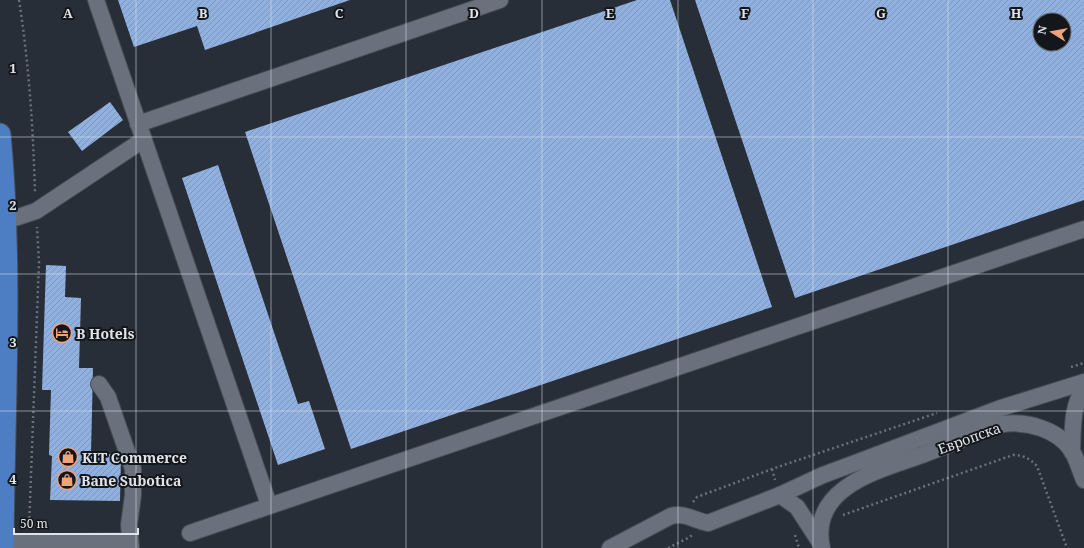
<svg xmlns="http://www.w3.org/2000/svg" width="1084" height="548" viewBox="0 0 1084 548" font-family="'Noto Serif',serif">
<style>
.building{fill:url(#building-hatch);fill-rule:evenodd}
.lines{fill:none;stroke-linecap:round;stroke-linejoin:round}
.minor-casing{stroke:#464c53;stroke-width:18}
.major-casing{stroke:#464c53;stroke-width:23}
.path{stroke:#6c7179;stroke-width:2.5;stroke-dasharray:2 3;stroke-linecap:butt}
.minor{stroke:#6a717c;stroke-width:16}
.major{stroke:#4d7ec3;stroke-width:21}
.grid{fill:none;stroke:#e0e4ea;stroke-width:1;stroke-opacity:0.55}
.labels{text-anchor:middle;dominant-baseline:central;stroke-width:4;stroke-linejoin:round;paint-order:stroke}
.poi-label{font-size:14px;font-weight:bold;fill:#e0e4ea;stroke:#13161a;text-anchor:start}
.street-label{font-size:14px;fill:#e0e4ea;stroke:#13161a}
.grid-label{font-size:13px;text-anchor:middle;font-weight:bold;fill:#e0e4ea;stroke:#13161a;stroke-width:4;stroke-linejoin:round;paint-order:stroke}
</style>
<defs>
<pattern id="building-hatch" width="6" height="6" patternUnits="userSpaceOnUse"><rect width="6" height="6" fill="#90b1e0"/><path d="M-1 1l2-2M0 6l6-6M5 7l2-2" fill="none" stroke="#7d96ba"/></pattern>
</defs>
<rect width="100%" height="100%" fill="#282e37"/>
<g class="building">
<path d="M118,0H350L205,50L197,26L134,47Z"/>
<path d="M637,0H670L772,307L351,449L245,132Z"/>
<path d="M695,0H1084V200L795,298ZM1040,20H1064V44H1040Z"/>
<path d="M110,102L123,120L82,151L68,132Z"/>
<path d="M218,165L298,404L309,401L325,449L278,465L182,178Z"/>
<path d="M46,265L66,266L65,297L81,298L79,368H93L91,454H121L120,501L50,500L52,456L49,455L51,390H42Z"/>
</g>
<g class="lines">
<defs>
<g id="minor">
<path d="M96,0L269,505"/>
<path d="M138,124L500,0"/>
<path d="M5,219L18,217L36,211L143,140"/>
<path d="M99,384L108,397L133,469V495L129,525L131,548"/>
<path d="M1072,452C1073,431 1071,407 1084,389"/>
<path d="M780,495L797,507L821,544"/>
<path d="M190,533L1084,229"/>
<path d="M0,543L130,541"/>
<path d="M610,548L671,516C685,512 695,521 708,523L780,495L823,475L858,462L1001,408L1084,382"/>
<path d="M822,548C808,487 880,470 922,455C949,445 975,433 1003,424C1027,421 1058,429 1072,451C1077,459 1080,471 1084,480"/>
</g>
<path id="major" d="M0,134C13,272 4,410 3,548"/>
</defs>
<use href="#minor" class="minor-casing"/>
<use href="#major" class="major-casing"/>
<g class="path">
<path d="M19,0C29,64 33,127 35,192"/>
<path d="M1071,367L1084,363"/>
<path d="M772,469L775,480"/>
<path d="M693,502L697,497L772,469L937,413"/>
<path d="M843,515L1013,455C1024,455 1030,459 1037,466L1067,548"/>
<path d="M29,528L39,262L37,227"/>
<path d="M795,535L799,548"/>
<path d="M668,548L690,537L692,535"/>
</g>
<use href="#minor" class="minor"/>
<use href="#major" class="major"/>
</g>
<path class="grid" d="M136,0V548M271,0V548M406,0V548M542,0V548M678,0V548M813,0V548M948,0V548M0,137H1084M0,274H1084M0,411H1084"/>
<defs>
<symbol id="hotel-ring" viewBox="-11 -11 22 22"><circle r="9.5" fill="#13161a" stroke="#f0a27a" stroke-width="1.5"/><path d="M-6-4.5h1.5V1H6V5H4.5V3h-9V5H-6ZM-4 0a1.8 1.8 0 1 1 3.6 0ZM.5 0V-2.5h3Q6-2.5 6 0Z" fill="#f0a27a"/></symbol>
<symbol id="shop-ring" viewBox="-11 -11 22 22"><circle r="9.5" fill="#13161a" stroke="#f0a27a" stroke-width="1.5"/><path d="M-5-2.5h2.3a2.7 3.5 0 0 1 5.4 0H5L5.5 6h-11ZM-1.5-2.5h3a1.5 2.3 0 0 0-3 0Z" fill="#f0a27a"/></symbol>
</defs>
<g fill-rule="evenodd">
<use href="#hotel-ring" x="51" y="322" width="22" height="22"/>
<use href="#shop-ring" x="57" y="446" width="22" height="22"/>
<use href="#shop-ring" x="56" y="469" width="22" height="22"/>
</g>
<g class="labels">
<g class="poi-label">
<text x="76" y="333">B Hotels</text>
<text x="82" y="457">KIT Commerce</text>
<text x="81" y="480">Bane Subotica</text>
</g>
<g class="street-label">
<text transform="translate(969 438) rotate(-20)">Европска</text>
</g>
</g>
<g class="grid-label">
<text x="68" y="18">A</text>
<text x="203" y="18">B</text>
<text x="339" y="18">C</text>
<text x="474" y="18">D</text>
<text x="610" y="18">E</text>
<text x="745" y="18">F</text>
<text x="881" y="18">G</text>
<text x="1016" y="18">H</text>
<text x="13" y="73">1</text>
<text x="13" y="210">2</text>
<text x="13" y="347">3</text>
<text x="13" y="484">4</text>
</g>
<g transform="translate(1052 32) rotate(281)"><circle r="19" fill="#13161a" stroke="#65686d"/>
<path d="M0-3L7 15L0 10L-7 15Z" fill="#f0a27a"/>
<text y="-6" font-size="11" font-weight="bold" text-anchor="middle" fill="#e0e4ea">N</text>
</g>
<path d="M14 528v6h124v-6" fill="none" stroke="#e0e4ea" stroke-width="2"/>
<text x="20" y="528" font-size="12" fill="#e0e4ea" stroke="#13161a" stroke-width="3" paint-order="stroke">50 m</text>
</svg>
